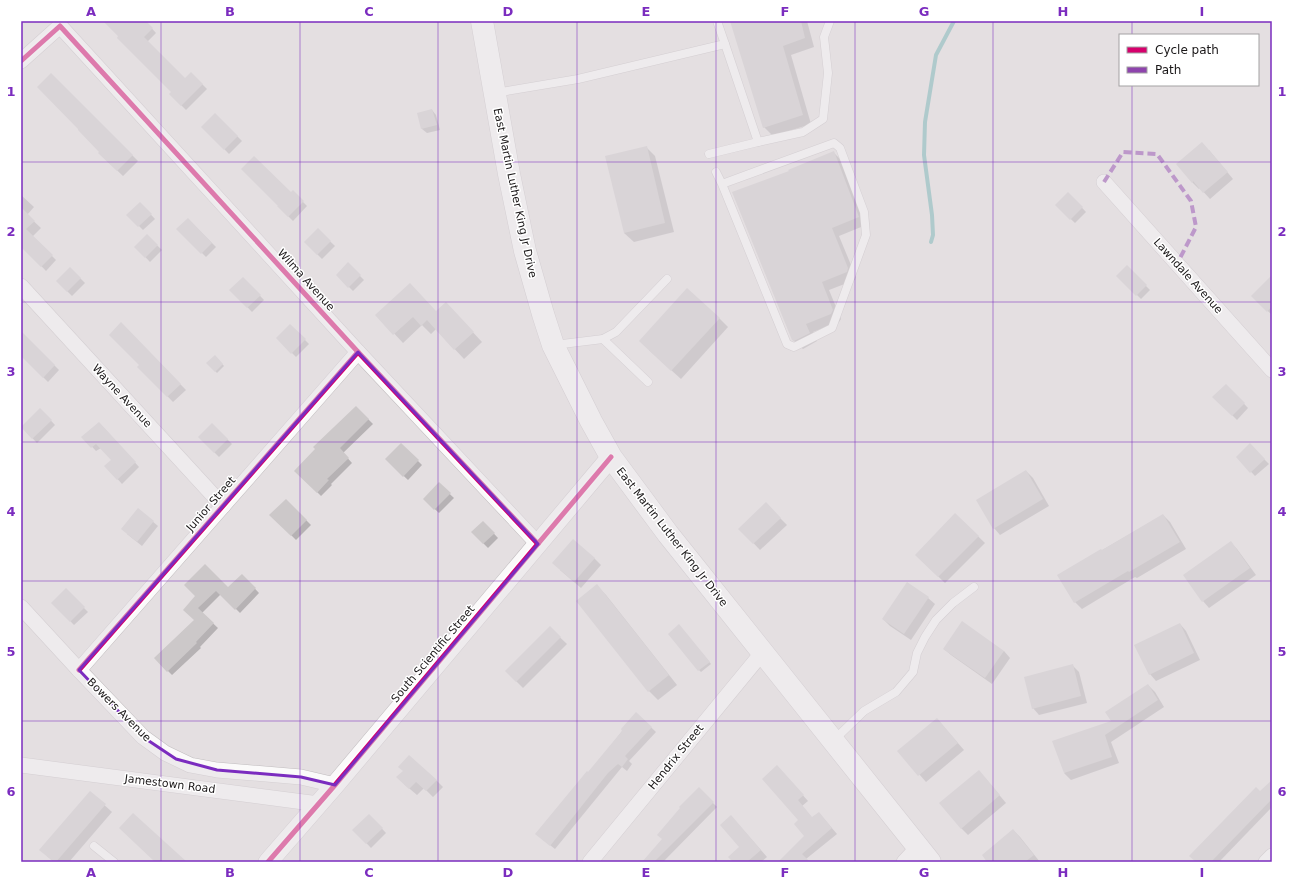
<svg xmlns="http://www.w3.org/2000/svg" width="1293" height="883" viewBox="0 0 1293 883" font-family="'DejaVu Sans',sans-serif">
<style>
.shadow{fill:#0003}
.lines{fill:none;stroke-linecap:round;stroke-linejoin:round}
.stream{stroke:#70b2b1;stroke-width:4}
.building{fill:#ccc8c9}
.service-casing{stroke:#c1bdbf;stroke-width:9}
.minor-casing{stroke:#c1bdbf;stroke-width:16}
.tertiary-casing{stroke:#c1bdbf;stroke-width:20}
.secondary-casing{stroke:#c1bdbf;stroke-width:23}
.service{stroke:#fbfafa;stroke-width:8}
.minor{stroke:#fbfafa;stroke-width:15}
.tertiary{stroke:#fbfafa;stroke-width:19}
.secondary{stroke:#fbfafa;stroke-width:22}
.quiet{stroke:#8e44ad;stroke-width:4;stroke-dasharray:8 4;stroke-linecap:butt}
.cycleway-casing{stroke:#fff;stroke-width:8}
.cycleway{stroke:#d6006c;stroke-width:5}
.marked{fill:none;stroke:#7b2cbf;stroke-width:3;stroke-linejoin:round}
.grid{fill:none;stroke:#7b2cbf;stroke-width:1;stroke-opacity:0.55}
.labels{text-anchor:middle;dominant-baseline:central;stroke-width:3;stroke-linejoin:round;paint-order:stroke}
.street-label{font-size:11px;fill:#1a1718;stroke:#fff}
.neatline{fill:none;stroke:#7b2cbf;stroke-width:1.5}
.grid-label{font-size:13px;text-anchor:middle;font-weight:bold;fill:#7b2cbf}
</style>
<rect width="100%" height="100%" fill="#e4dfe1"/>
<g class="shadow">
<path d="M104,21H145L156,33L147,42L185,79L191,73L207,89L186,110L170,94L173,92Z"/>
<path d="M731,21H807L814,47L791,55L811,124L773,136L764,127Z"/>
<path d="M51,74L138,161L123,176L99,153L100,152Z"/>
<path d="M432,110L436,115L440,130L427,133L422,129L418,114Z"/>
<path d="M215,114L242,141L229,154L203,127Z"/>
<path d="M646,147L655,156L674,232L634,242L624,233Z"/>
<path d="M1209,150L1233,179L1210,199L1200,188L1199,189L1192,182Z"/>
<path d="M834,153L842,161L866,225L839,236L856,277L855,280L829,290L841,319L839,322L813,332L817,341L803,349L793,340L790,171Z"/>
<path d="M293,192L307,206L293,221L278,206Z"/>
<path d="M1068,193L1086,212L1075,223L1056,205Z"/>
<path d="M21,195L34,207L27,215L41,228L28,241L21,235Z"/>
<path d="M140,203L155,219L143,230L128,215Z"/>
<path d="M188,219L216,247L206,257L178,229Z"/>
<path d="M318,230L335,246L322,259L305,242Z"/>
<path d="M147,236L162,250L150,262L136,247Z"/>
<path d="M39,243L56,260L46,271L29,253Z"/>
<path d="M348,264L364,280L353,291L337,275Z"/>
<path d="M1127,267L1150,290L1141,299L1118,276Z"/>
<path d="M70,268L85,283L72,296L57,281Z"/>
<path d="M1272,276V315L1252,296Z"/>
<path d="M243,278L264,300L252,312L231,290Z"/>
<path d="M436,312L455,313L482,342L464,359L436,329L431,334L422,325L403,343L377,315Z"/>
<path d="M719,318L728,327L681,379L649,350Z"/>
<path d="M121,324L186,390L173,402L139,367L140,365Z"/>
<path d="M290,325L309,344L296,357L277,338Z"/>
<path d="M21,332L59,370L48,382L21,355Z"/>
<path d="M215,356L224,366L217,373L208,363Z"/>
<path d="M1226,385L1248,408L1237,420L1214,397Z"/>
<path d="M356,407L373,424L343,453L352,463L331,484L332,485L321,496L296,471Z"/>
<path d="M40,409L55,425L37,443L22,427Z"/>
<path d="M212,424L232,444L219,457L199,437Z"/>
<path d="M103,427L139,467L122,484L106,466L113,460L101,448L96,451L83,437Z"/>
<path d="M401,444L422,465L408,480L386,459Z"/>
<path d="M1250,445L1269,464L1255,476L1237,457Z"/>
<path d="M1026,471L1033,478L1049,506L1000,535L994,528Z"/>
<path d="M439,484L454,498L439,513L424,499Z"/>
<path d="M286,500L311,525L296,540L271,515Z"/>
<path d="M766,504L787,525L760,550L740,529Z"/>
<path d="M139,510L158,526L142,546L127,534Z"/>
<path d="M955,514L985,543L945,583L916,555Z"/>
<path d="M1163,515L1170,522L1186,549L1137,578L1135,577L1082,609L1075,602L1059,575Z"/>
<path d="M483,522L498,538L488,548L472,532Z"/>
<path d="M1231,543L1237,549L1256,575L1209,608L1203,601Z"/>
<path d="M594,558L601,565L581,588L560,570Z"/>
<path d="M242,575L259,593L240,613L221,594L202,613L218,628L200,647L201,648L172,675L155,658L195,620L197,596L186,585L228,589Z"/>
<path d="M597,586L606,595L677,685L658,700L649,691Z"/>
<path d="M66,590L88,612L74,625L53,603Z"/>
<path d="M928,598L935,604L911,640L890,626L883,619Z"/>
<path d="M1180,624L1186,631L1200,660L1156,681L1150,674Z"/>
<path d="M550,628L567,644L523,688L506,671Z"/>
<path d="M681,628L711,664L701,672L699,670Z"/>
<path d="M944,649L1004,651L1010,658L992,684L951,655Z"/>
<path d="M1072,665L1079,672L1087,703L1039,715L1033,708Z"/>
<path d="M1148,685L1155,692L1164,707L1111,742L1119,763L1071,780L1064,773Z"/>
<path d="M636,713L656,732L629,761L632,764L627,771L622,767L613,778L555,849L541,838L589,774Z"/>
<path d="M937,719L964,750L926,782L899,751Z"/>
<path d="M404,771L436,780L443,787L433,797L424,788L417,795L404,784Z"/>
<path d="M782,772L808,801L802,806L812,818L819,813L837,834L806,859L808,862H780L806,836Z"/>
<path d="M985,778L1006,803L968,835L961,828Z"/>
<path d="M1272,781V807L1219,862H1197Z"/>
<path d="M699,789L717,807L663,862H643L663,839Z"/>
<path d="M90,792L112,812L69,862H54L47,856Z"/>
<path d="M369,815L386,833L371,848L354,830Z"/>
<path d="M737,823L767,857L761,862H734L740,847Z"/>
<path d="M1013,830L1020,837L1040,862H989Z"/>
</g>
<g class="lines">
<path class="stream" d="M931,242L933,235L932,215L924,155L925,122L936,55L954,21"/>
</g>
<g class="building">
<path d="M103,21H146L153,28L144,37L185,78L191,72L203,84L181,106L169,94L171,92L117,38L118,36Z"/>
<path d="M730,21H801L805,38L783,46L803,115L763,128Z"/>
<path d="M51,73L133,155L117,171L98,153L99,152L78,130V129L37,87Z"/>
<path d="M432,109L437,125L421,129L417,113Z"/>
<path d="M215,113L238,136L224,150L201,127Z"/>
<path d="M1202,142L1228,172L1203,193L1193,181L1192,183L1176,164Z"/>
<path d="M647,146L665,223L624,233L605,156Z"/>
<path d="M834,151L859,217L832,228L848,268L847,272L822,282L833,310L831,314L806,324L810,333L794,341L792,340L732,192L789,171L788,170Z"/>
<path d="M254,156L291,192L293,190L304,201L288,217L277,206H278L241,169Z"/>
<path d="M1068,192L1083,207L1070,220L1055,205Z"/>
<path d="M140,202L152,214L138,227L126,215Z"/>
<path d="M21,207L35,221L26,229L53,255L41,267L21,247Z"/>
<path d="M188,218L212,243L201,254L176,229Z"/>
<path d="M318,228L331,241L317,255L304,242Z"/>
<path d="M147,234L158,245L145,258L134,247Z"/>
<path d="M348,262L361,275L348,288L336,275Z"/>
<path d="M1127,265L1147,285L1136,296L1116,276Z"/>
<path d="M70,267L81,278L67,292L56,281Z"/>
<path d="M1272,275V306L1267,312L1251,296Z"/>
<path d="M243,277L261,295L247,308L229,290Z"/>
<path d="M410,283L436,311L446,302L474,332L454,350L427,320L421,326L413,317L393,335L375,315Z"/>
<path d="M687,288L720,318L671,371L639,341Z"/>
<path d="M121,322L181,384L167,397L137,367L139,365L109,335Z"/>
<path d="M290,324L306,339L291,354L276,338Z"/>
<path d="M21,331L55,365L43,378L21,356Z"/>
<path d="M215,355L223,364L215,372L206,363Z"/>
<path d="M1226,384L1245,403L1232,416L1212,397Z"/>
<path d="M356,406L369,419L340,448L349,458L327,479L329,480L317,493L294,471L315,449L313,447Z"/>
<path d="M40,408L52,420L32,439L21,427Z"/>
<path d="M99,422L136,462L117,480L104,466L111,460L96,444L91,448L81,437Z"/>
<path d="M212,423L228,439L214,453L198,437Z"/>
<path d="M401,443L419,460L403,477L385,459Z"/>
<path d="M1250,443L1265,459L1250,473L1236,457Z"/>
<path d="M1026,470L1043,499L993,529L976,500Z"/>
<path d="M439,482L451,493L434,510L423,499Z"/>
<path d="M286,499L307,520L291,536L269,515Z"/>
<path d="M766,502L781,518L753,544L738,529Z"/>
<path d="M138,508L154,521L137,542L121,529Z"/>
<path d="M955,513L979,536L938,577L915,555Z"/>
<path d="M1163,514L1180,542L1129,572L1128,571L1074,603L1057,575L1101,549L1102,550Z"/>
<path d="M483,521L495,533L483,544L471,532Z"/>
<path d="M573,539L595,558L574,582L552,563Z"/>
<path d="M1231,541L1250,568L1202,602L1183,575Z"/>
<path d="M205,564L228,587L242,574L256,588L235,610L216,591L198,608L214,623L196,642L197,643L167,672L154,658L194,620L183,610L195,596L184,585Z"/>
<path d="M907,582L929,597L904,634L882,619Z"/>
<path d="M597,584L669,675L648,692L576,601Z"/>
<path d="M66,588L85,607L70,622L51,603Z"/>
<path d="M962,621L1004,651L985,678L943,649Z"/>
<path d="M1180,623L1194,653L1149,675L1134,645Z"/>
<path d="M679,624L710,662L698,671L668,634Z"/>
<path d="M550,626L561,637L516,682L505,671Z"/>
<path d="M1073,664L1081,696L1032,709L1024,677Z"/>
<path d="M1148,684L1158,700L1105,735L1112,757L1064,773L1052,741L1111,721L1105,712Z"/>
<path d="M636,712L652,727L625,756L628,759L622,767L618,764L608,773L550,846L535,834L587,771L588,772L622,731L621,729Z"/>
<path d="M937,718L958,743L918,776L897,751Z"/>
<path d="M409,755L437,780L426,791L416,782L409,789L396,777L403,771L398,767Z"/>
<path d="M777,765L804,795L798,800L812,817L819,812L832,828L802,854L810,862H778L804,836L794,824L798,820L762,779Z"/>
<path d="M979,770L1000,795L961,829L939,803Z"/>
<path d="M1272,780V799L1211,862H1196L1189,856L1256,787L1260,791Z"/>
<path d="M699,787L714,802L654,862H642L662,839L657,835L680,808L679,807Z"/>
<path d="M90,791L106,804L56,862H54L39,850Z"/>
<path d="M133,813L187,862H155L119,828Z"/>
<path d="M369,814L383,828L366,844L352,830Z"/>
<path d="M731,815L761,850L747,862H733L728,857L739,847L720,825Z"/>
<path d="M1013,829L1034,855L1025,862H987L982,855Z"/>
</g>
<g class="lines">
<defs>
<g id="service">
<path d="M725,44L758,142L803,132L823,119L828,73L824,37L830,21"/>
<path d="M495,93L578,79L725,44L717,21"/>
<path d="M709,154L758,142"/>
<path d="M716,172L722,184L787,344L794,347L832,328L866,235L864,212L840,148L834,143L722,184"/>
<path d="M603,339L616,332L667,279"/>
<path d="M554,345L603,339L648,382"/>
<path d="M834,740L864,711L896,692L913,672L917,653L925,637L936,620L953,603L974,587"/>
<path d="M94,846L114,862"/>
</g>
<g id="minor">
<path d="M21,61L60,26L358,352L538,544"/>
<path d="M1104,182L1272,370"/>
<path d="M21,286L223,506"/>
<path d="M21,607L79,670L143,737L165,753L190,765L217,770L301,777L335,785"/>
<path d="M79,670L358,352"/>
<path d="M21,765L319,804"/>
<path d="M590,862L762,653"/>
<path d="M904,862L918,847"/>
<path d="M1266,862L1272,856"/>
</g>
<path id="tertiary" d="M268,862L335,785L611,457"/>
<path id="secondary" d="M482,21L509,174L525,251L543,314L553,345L591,421L611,457L668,534L930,862"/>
</defs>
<use href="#service" class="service-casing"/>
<use href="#minor" class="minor-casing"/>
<use href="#tertiary" class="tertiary-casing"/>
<use href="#secondary" class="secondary-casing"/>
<use href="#service" class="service"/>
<use href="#minor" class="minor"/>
<use href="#tertiary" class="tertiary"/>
<use href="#secondary" class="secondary"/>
<path class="quiet" d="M1104,182L1123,152L1157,154L1191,201L1196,227L1177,264"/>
<defs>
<g id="cycleway">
<path d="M21,61L60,26L358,352L538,544"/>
<path d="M79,670L358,352"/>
<path d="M268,862L335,785L611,457"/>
</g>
</defs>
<use href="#cycleway" class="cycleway-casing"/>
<use href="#cycleway" class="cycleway"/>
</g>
<path d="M0 0H1293V883H0ZM358,352L538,544L335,785L301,777L217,770L176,759L143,737L79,670Z" fill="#e4dfe1" fill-opacity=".55" fill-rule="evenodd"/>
<path class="marked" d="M358,352L538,544L335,785L301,777L217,770L176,759L143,737L79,670Z"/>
<path class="grid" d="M161,21V862M300,21V862M438,21V862M577,21V862M716,21V862M855,21V862M993,21V862M1132,21V35M1132,85V862M21,162H1272M21,302H1272M21,442H1272M21,581H1272M21,721H1272"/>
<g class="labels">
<g class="street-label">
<text transform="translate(515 193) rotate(78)">East Martin Luther King Jr Drive</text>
<text transform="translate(1188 276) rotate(48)">Lawndale Avenue</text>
<text transform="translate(306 280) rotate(48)">Wilma Avenue</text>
<text transform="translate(122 396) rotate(47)">Wayne Avenue</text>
<text transform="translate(211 504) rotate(-49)">Junior Street</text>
<text transform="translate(672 537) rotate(52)">East Martin Luther King Jr Drive</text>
<text transform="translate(433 654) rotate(-50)">South Scientific Street</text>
<text transform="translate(119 710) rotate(45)">Bowers Avenue</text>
<text transform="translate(676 757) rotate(-51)">Hendrix Street</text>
<text transform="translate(170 784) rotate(7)">Jamestown Road</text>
</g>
</g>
<rect width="1293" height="883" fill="none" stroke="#ffffff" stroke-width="44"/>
<rect x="1119" y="34" width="140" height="52" fill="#ffffff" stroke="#a3a2a3"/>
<rect x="1127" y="47" width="20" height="6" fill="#d6006c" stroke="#a3a2a3"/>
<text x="1155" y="54" font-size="12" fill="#1a1718">Cycle path</text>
<rect x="1127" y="67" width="20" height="6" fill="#8e44ad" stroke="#a3a2a3"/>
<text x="1155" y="74" font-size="12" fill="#1a1718">Path</text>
<rect x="22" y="22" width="1249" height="839" class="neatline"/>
<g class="grid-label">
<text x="91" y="16">A</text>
<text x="230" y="16">B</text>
<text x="369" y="16">C</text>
<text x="508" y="16">D</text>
<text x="646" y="16">E</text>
<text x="785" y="16">F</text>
<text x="924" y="16">G</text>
<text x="1063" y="16">H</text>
<text x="1202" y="16">I</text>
<text x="11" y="96">1</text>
<text x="1282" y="96">1</text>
<text x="11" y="236">2</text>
<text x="1282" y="236">2</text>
<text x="11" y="376">3</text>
<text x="1282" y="376">3</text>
<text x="11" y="516">4</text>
<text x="1282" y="516">4</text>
<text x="11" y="656">5</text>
<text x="1282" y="656">5</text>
<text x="11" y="796">6</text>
<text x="1282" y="796">6</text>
<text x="91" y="877">A</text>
<text x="230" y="877">B</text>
<text x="369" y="877">C</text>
<text x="508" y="877">D</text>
<text x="646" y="877">E</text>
<text x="785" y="877">F</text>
<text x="924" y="877">G</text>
<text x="1063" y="877">H</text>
<text x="1202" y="877">I</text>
</g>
</svg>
